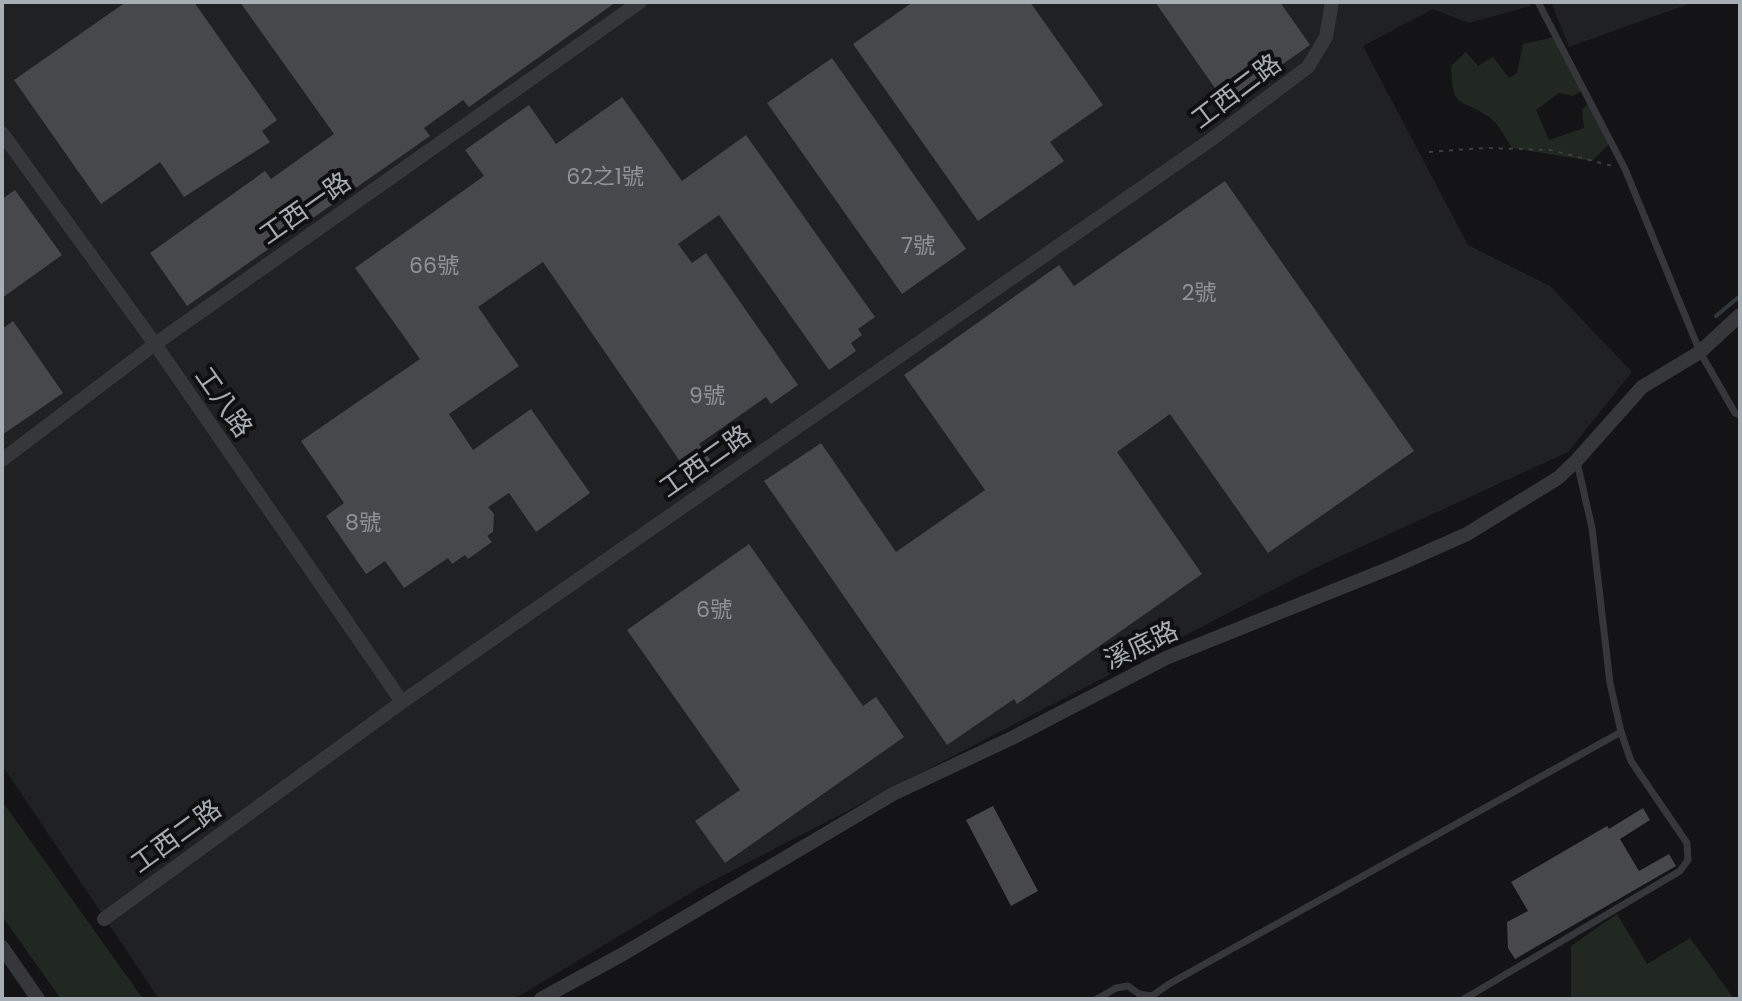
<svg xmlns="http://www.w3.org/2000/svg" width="1742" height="1001" viewBox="0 0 1742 1001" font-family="Poppins,'Noto Sans TC',sans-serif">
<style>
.built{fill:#202122}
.green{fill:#212821}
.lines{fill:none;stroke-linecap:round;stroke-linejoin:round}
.stream{stroke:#2f393d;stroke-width:4}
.building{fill:#46484b}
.path{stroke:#3c3e41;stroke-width:2;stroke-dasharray:4 6;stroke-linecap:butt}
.service{stroke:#36373a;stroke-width:7}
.minor{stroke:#36373a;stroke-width:14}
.labels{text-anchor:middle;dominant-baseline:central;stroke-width:8;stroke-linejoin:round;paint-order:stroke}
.number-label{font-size:22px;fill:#8f949a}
.street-label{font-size:26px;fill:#a7aeb4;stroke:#0f0f11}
</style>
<rect width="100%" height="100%" fill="#141416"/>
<g class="built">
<path d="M2,2H1529L1531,6L1469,23L1433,9L1363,46L1468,245L1550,286L1632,372L1568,452L1315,568L699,888L514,999H159L2,765Z"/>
<path d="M1551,2H1694L1569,47Z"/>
</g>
<g class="green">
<path d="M1554,37L1583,90L1573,96L1559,93L1536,110L1549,140L1584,128L1582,110L1590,101L1610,143L1592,161L1512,148C1506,139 1499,124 1489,117C1460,96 1453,113 1451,66L1466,52L1478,66L1493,57L1509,78L1517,73L1523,44Z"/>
<path d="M2,801L143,999H61L2,916Z"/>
<path d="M1617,914L1647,964L1690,938L1734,999H1571V946Z"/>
</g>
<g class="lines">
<path class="stream" d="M1716,316L1740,296"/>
</g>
<g class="building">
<path d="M126,2H194L277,120L262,131L270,142L184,197L160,162L101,204L14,80Z"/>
<path d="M240,2H616L469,107L463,100L424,128L430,136L187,306L150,253L265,171L271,179L334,134Z"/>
<path d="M913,2H1030L1103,105L1050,142L1064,161L978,221L853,44Z"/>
<path d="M1155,2H1280L1310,45L1226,104Z"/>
<path d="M832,58L966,249L902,294L767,103Z"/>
<path d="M622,97L682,181L746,135L875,317L858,329L862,335L851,343L856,351L829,370L719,215L678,244L692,263L706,253L798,385L771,404L766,397L699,444L711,461L690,476L543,262L478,307L519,366L449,414L473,450L531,409L590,493L536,532L509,493L488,507L494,514L493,532L487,536L492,542L468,559L465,555L452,564L448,558L404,588L385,561L366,574L326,516L344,503L301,441L420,359L355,268L484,176L465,150L529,105L556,144Z"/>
<path d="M1225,181L1414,451L1268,553L1170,414L1117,452L1202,574L1017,704L1014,699L947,745L764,481L821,443L896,552L985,490L904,375L1059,265L1074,286Z"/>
<path d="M15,190L62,255L2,298V199Z"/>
<path d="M13,321L63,393L2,435V329Z"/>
<path d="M749,544L863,706L876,697L904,737L725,863L695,821L740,790L627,630Z"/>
<path d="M993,806L1038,891L1011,906L966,820Z"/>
<path d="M1643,808L1650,820L1620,839L1639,871L1669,854L1676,866L1515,959L1508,948L1507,922L1528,911L1511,882L1607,826L1609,829Z"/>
</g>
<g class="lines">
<path class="path" d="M1429,152L1485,148L1551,150L1613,166"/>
<g class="service">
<path d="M1538,2L1625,169L1700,352L1735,413L1740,415"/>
<path d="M1097,999L1116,988L1128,986L1139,994L1152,996L1169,984L1621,732L1610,683L1592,528L1577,462"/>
<path d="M1464,999L1680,871L1688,860L1687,843L1631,761L1621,732"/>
</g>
<g class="minor">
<path d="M2,133L155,344L402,702"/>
<path d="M2,460L155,344L640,2"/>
<path d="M104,919L402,702L1212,139L1308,67L1326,37L1332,2"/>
<path d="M2,947L38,999"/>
<path d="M541,999L623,954L893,794L1014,737L1166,658L1395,566L1467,534L1558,478L1577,460L1642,387L1700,352L1740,315"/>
</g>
</g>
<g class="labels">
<g class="number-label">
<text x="605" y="176">62之1號</text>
<text x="918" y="245">7號</text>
<text x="434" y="265">66號</text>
<text x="1199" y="292">2號</text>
<text x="707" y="395">9號</text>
<text x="363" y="522">8號</text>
<text x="714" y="609">6號</text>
</g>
<g class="street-label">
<text transform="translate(1236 91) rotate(-37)">工西二路</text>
<text transform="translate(305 208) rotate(-35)">工西一路</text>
<text transform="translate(224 402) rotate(55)">工八路</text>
<text transform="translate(705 461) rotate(-35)">工西二路</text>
<text transform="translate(1141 645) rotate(-25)">溪底路</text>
<text transform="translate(176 836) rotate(-36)">工西二路</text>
</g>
</g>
<rect width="1742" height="1001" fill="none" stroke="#a7aeb4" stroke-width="8"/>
</svg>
